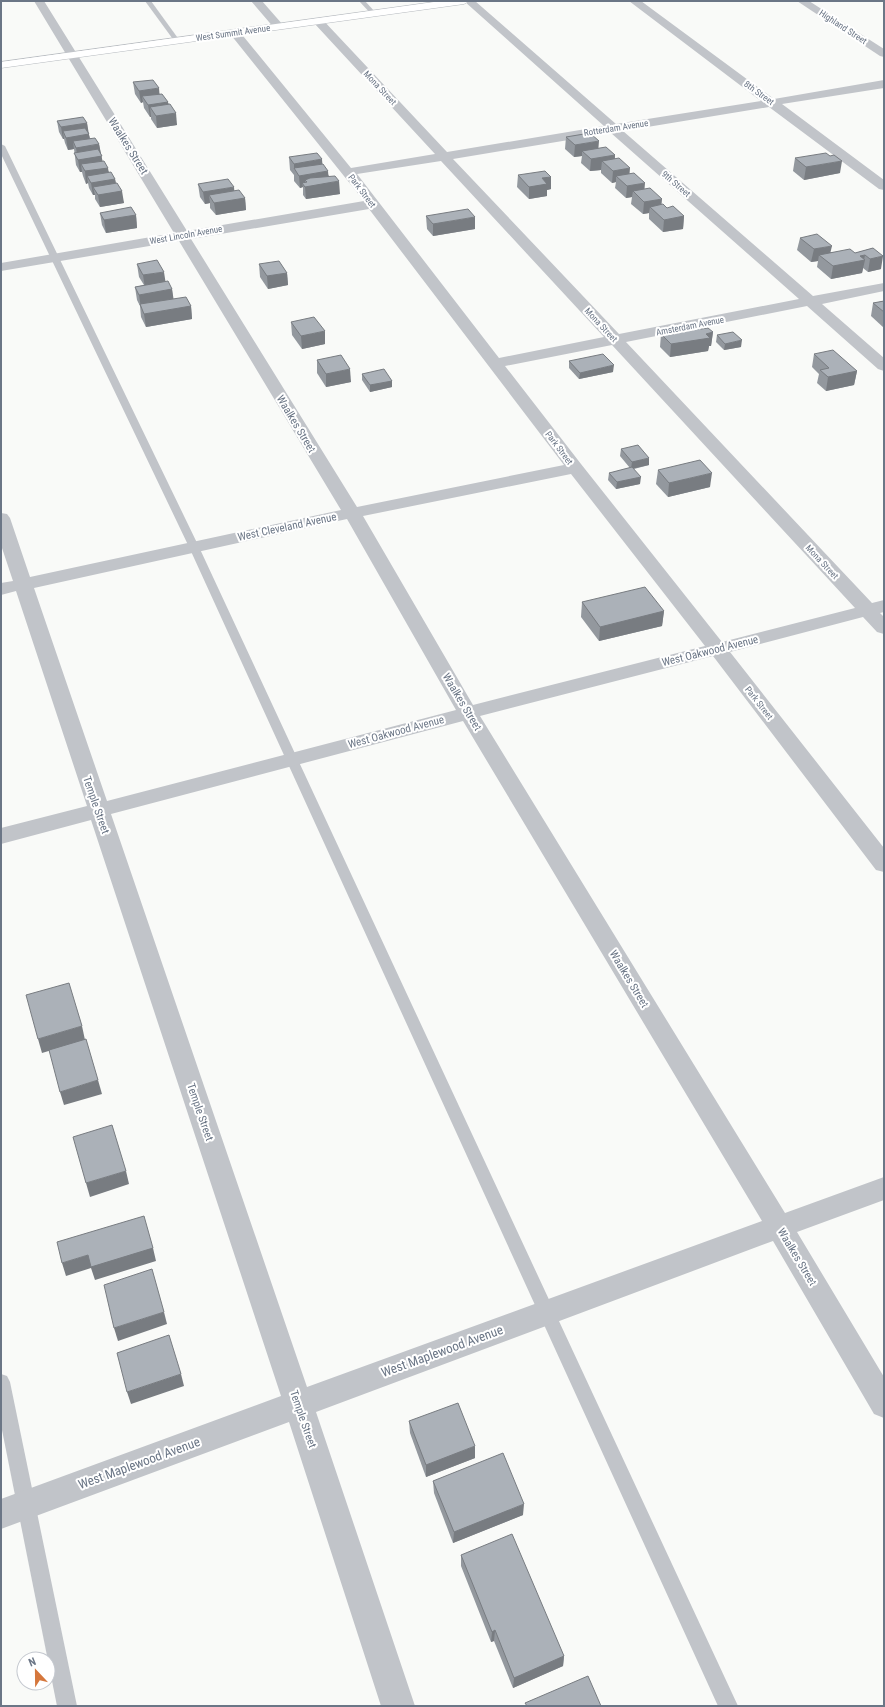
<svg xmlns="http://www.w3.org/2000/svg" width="885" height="1707" viewBox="0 0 885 1707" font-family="'Roboto Condensed',sans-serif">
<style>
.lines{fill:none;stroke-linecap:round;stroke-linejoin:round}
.secondary-casing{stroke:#b6babf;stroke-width:1}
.lane{fill:#c1c4c9;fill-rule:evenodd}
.street{fill:#c1c4c9;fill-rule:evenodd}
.secondary{fill:#fff;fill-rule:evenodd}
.wall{fill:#93989e}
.shaded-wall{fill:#787c81}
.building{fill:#abb1b8;stroke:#787c81}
.labels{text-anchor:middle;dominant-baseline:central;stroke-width:4;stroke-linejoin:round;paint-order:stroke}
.far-street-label{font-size:9px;fill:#6b7686;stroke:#fff}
.street-label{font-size:11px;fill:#6b7686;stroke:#fff}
.near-street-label{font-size:13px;fill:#6b7686;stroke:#fff}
</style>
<rect width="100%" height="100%" fill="#f9faf8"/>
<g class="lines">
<defs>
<path id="secondary" d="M441,1H469L464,4L1,68V62Z"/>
</defs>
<use href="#secondary" class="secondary-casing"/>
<g class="lane">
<path d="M145,1H151L180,41L179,42H175Z"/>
<path d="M359,1H365L376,13V15H372Z"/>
<path d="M1,144L5,146L199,547L738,1706H718L189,547L1,154Z"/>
<path d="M1,1374L7,1376L10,1382L77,1706H57L1,1425Z"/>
</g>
<g class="street">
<path d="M34,1H44L187,231L364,201L231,35L229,33L231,31H239L351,168L435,154L314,23L312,21L314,19H322L447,152L604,126L464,1H475L616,124L761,101L629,1H641L774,99L884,80V88L782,104L884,180V190L879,189L769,107L623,131L813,296L884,283V291L822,304L884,358V371L878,369L807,306L626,342L872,603L884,600V612L880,613L884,617V634L877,632L863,617L730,652L884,848V872L876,870L713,656L480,716L785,1213L884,1177V1200L797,1232L884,1377V1418L874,1414L773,1241L316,1412L415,1706H381L289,1422L1,1529V1499L281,1396L91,820L1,844V828L87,806L16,591L1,595V583L13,581L1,545V513L7,514L10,518L30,577L341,510L179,241L1,271V263L174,233ZM611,133L799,299L619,334L453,159ZM441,161L604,337L499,358L357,174ZM369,209L564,465L357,507L191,239ZM612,345L855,608L722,642L581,464L505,366ZM571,474L705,646L473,705L363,516ZM347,519L456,710L107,801L34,588ZM463,721L762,1221L307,1387L111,814Z"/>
<path d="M251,1H262L283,25L285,27L283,29H275Z"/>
<path d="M797,1H809L884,49V57L880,56Z"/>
</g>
<use href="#secondary" class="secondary"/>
</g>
<g class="wall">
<path d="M133,82L160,94L169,104L177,125L157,128L151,119V117H150L144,108L143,102L141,103L135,94Z"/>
<path d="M57,121L87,123L88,132L90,138L99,144L102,161L109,172L115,179L116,183L124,203L100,207L95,199V195H93L89,188L88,183L86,184L83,176L82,172H80L76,165L74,149L68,150L65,143L64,139H63L59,132Z"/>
<path d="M566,137L598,148L615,155V159L644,189L661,205L684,216L683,229L663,232L649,219V213L643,214L631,204L632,197L626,198L615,188L616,182L612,183L601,173V170L590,171L581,163L582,156L574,157L565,149Z"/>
<path d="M289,157L322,164L329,176L340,194L306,199L303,195V187L300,188L294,181V175L290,170Z"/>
<path d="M795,158L840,173L804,180L793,171Z"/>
<path d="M518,175L551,177V189L547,190V196L529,199L517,187Z"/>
<path d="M198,184L234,191L245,198L246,210L216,215L210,208V203L205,204L200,197Z"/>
<path d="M100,213L136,215L137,228L106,233L102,225Z"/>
<path d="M426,216L475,229L433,236L427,229Z"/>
<path d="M800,238L830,252L855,253L873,248L881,269L868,272L863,268L862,273L831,279L817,267L818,261L811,262L797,250Z"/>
<path d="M137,264L165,282L172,289L173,299L191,306L192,319L146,327L141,317L140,306L137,300L135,287L144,285L139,277Z"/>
<path d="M259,264L287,273L288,285L268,289L260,277Z"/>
<path d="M884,301V328L871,316L873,303Z"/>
<path d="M291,322L325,344L302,349L292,335Z"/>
<path d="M713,332L711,346H709L708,351L670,357L660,347L661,334Z"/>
<path d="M717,335L741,347L724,350L716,342Z"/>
<path d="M814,354L857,371L854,385L826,391L817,383L819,374L812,367Z"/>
<path d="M317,360L351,382L326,387L317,373Z"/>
<path d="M569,361L613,372L579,379L569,368Z"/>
<path d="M362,374L392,381V387L370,392L362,380Z"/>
<path d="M621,449L649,465L634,469L640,484L616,489L608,480L609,473L630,468L620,456Z"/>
<path d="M658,470L710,487L668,497L656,484Z"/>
<path d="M582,602L664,611L662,626L599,641L581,617Z"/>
<path d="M409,1421L475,1458L426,1477L410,1433Z"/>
<path d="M433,1481L523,1515L453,1543L434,1493Z"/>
<path d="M461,1555L564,1656L563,1666L513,1688L494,1641L491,1642L461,1566Z"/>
</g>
<g class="shaded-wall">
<path d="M159,88L160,100L142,96L143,102L141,103L139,91Z"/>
<path d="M168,102L170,114L150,107L151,117H150L148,105Z"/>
<path d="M176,113L177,125L157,128L156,116Z"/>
<path d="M87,123L91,146L99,144L104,168H108L110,180L115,179L117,191H122L124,203L100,207L98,195L93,187L95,195H93L91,183L87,176L88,183L86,184L85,171L81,164L82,172H80L76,148L73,141L74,149L68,150L66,138L63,131L64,139H63L61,127Z"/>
<path d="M599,141L598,153L582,151V156L574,157L575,145Z"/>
<path d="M615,155L614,167L602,161L601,170L590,171L591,159Z"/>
<path d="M322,159L323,172L294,169V164Z"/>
<path d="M842,161L840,173L804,180L806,167Z"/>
<path d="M630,168L629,180L616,176V182L612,183L613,171Z"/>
<path d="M328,171L329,183L339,181L340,194L306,199L305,187L307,182L305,180V187L302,183L303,187L300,188L299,176Z"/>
<path d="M551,177V189L547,190V196L529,199V187L542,178Z"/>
<path d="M645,183L644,195L633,191L632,197L626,198L627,186Z"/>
<path d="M234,187L235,199L209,195L210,203L205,204L203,192Z"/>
<path d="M245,198L246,210L216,215L214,203Z"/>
<path d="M662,199L661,211L650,207L649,213L643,214L644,202Z"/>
<path d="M136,215L137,228L106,233L104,220Z"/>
<path d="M684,216L683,229L663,232L664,220Z"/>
<path d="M475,217V229L433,236V224Z"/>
<path d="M832,246L829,258L819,255L818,261L811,262L814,249Z"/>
<path d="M865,255L864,260H865L862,273L831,279L833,266L860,256Z"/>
<path d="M883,256L881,269L868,272L870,259Z"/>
<path d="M164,272L166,285L145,288L143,275Z"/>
<path d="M287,273L288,285L268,289L267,276Z"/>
<path d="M172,289L174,302L141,308L139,295Z"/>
<path d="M191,306L192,319L146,327L144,314Z"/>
<path d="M325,331V344L302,349L301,336Z"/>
<path d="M713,332L711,346H709L708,351L670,357L671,344Z"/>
<path d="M742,340L741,347L724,350L725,344Z"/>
<path d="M614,365L613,372L579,379L580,373Z"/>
<path d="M350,369L351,382L326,387V374Z"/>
<path d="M857,371L854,385L826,391L828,377Z"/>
<path d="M392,381V387L370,392V385Z"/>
<path d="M649,458V465L631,469L632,462Z"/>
<path d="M712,473L710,487L668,497L669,483Z"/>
<path d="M641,477L640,484L616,489L617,482Z"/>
<path d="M664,611L662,626L599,641L600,627Z"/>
<path d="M82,1026L85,1040L42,1053L38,1039Z"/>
<path d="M98,1080L102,1094L64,1105L60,1092Z"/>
<path d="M126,1171L129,1184L90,1197L86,1183Z"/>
<path d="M153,1248L156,1261L95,1280L91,1268L66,1276L62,1263L88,1255Z"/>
<path d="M164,1312L167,1324L118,1341L114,1328Z"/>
<path d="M181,1374L184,1386L131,1404L127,1392Z"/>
<path d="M475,1446V1458L426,1477V1465Z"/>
<path d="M524,1504L523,1515L453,1543L454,1532Z"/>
<path d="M495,1630L494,1641L491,1642L492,1632Z"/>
<path d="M564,1656L563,1666L513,1688L514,1678Z"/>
</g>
<g class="building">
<path d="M153,80L159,88L139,91L133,82Z"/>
<path d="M162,94L168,102L148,105L142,96Z"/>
<path d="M170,104L176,113L156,116L150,107Z"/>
<path d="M83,117L87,123L61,127L57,121Z"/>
<path d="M85,128L89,134L66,138L63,131Z"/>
<path d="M590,133L599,141L575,145L566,137Z"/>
<path d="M95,138L99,144L76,148L73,141Z"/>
<path d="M606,147L615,155L591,159L582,151Z"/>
<path d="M98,149L102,156L78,160L74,153Z"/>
<path d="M317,153L322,159L294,164L289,157Z"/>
<path d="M826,153L830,156L834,155L842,161L806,167L795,158Z"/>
<path d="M619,158L630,168L613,171L602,161Z"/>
<path d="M104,161L108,168L85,171L81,164Z"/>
<path d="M323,164L328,171L299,176L294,168Z"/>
<path d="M545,171L551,177L542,178L547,184L529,187L518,175Z"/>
<path d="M111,172L115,179L91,183L87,176Z"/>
<path d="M634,173L645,183L627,186L616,176Z"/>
<path d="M335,176L339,181L305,187L302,183L307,182L305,180L310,178Z"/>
<path d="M228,179L234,187L203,192L198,184Z"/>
<path d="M117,183L122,191L98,195L93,187Z"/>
<path d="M650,188L662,199L644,202L633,191Z"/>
<path d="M239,190L245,198L214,203L209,195Z"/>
<path d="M663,204L667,208L673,206L684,216L664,220L650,207Z"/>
<path d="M131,207L136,215L104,220L100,213Z"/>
<path d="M468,209L475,217L433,224L426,216Z"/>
<path d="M817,234L832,246L814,249L800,238Z"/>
<path d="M873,248L883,256L870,259L865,255L860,256L865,260L833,266L819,255L850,249L855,253Z"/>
<path d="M157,260L164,272L143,275L137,264Z"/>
<path d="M279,261L287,273L267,276L259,264Z"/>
<path d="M168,281L172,289L139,295L135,287Z"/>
<path d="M186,297L191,306L144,314L140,304Z"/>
<path d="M884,301V312L873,303Z"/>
<path d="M314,317L325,331L301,336L291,322Z"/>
<path d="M698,327L701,329L708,328L713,332L706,334L710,338L671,344L661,334Z"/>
<path d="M733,332L742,340L725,344L717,335Z"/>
<path d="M833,350L857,371L828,377L820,370L829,368L814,354Z"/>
<path d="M603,354L614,365L580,373L569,361Z"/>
<path d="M341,355L350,369L326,374L317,360Z"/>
<path d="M384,369L392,381L370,385L362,374Z"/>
<path d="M638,445L649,458L632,462L621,449Z"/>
<path d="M700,460L712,473L669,483L658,470Z"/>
<path d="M632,467L641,477L617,482L609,473Z"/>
<path d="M645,587L664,611L600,627L582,602Z"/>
<path d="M69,983L82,1026L38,1039L26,995Z"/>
<path d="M86,1039L98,1080L60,1092L49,1050Z"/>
<path d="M112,1125L126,1171L86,1183L73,1137Z"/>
<path d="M144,1216L153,1248L91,1267L88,1255L62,1263L57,1242Z"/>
<path d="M152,1269L164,1312L114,1328L104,1285Z"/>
<path d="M169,1335L181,1374L127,1392L117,1353Z"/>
<path d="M458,1403L475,1446L426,1465L409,1421Z"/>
<path d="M503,1453L524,1504L454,1532L433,1481Z"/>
<path d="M512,1534L564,1656L514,1678L495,1630L492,1632L461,1555Z"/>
<path d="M588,1676L601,1706H527L525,1703Z"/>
</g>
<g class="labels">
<g class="far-street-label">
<text transform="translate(843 27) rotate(33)">Highland Street</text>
<text transform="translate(233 33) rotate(-8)">West Summit Avenue</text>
<text transform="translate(380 88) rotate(47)">Mona Street</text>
<text transform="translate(759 93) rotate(36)">8th Street</text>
<text transform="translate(616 128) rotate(-9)">Rotterdam Avenue</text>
<text transform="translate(676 184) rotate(41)">9th Street</text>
<text transform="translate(362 191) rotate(53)">Park Street</text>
<text transform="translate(186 235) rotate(-10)">West Lincoln Avenue</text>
<text transform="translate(601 325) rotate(47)">Mona Street</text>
<text transform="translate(690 326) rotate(-11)">Amsterdam Avenue</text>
<text transform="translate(559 448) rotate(53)">Park Street</text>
<text transform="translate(822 562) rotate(47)">Mona Street</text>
<text transform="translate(759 703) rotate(52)">Park Street</text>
</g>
<g class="street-label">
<text transform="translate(128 146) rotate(58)">Waalkes Street</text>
<text transform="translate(296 424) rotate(59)">Waalkes Street</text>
<text transform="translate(287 527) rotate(-12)">West Cleveland Avenue</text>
<text transform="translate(710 651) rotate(-14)">West Oakwood Avenue</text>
<text transform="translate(462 702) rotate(59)">Waalkes Street</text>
<text transform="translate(396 732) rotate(-15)">West Oakwood Avenue</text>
<text transform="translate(96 805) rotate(71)">Temple Street</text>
<text transform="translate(629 979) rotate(59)">Waalkes Street</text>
<text transform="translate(200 1112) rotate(71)">Temple Street</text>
<text transform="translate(797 1257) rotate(59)">Waalkes Street</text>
<text transform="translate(303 1419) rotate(71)">Temple Street</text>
</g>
<g class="near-street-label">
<text transform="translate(442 1351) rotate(-20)">West Maplewood Avenue</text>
<text transform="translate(139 1463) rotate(-20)">West Maplewood Avenue</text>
</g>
</g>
<rect width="885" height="1707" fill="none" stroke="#6b7686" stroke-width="4"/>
<g transform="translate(36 1671) rotate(338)"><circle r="19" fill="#ffffff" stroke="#c4c8cf"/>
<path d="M0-3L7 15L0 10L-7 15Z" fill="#d5773c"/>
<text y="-6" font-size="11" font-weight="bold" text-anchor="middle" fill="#6b7686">N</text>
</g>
</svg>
